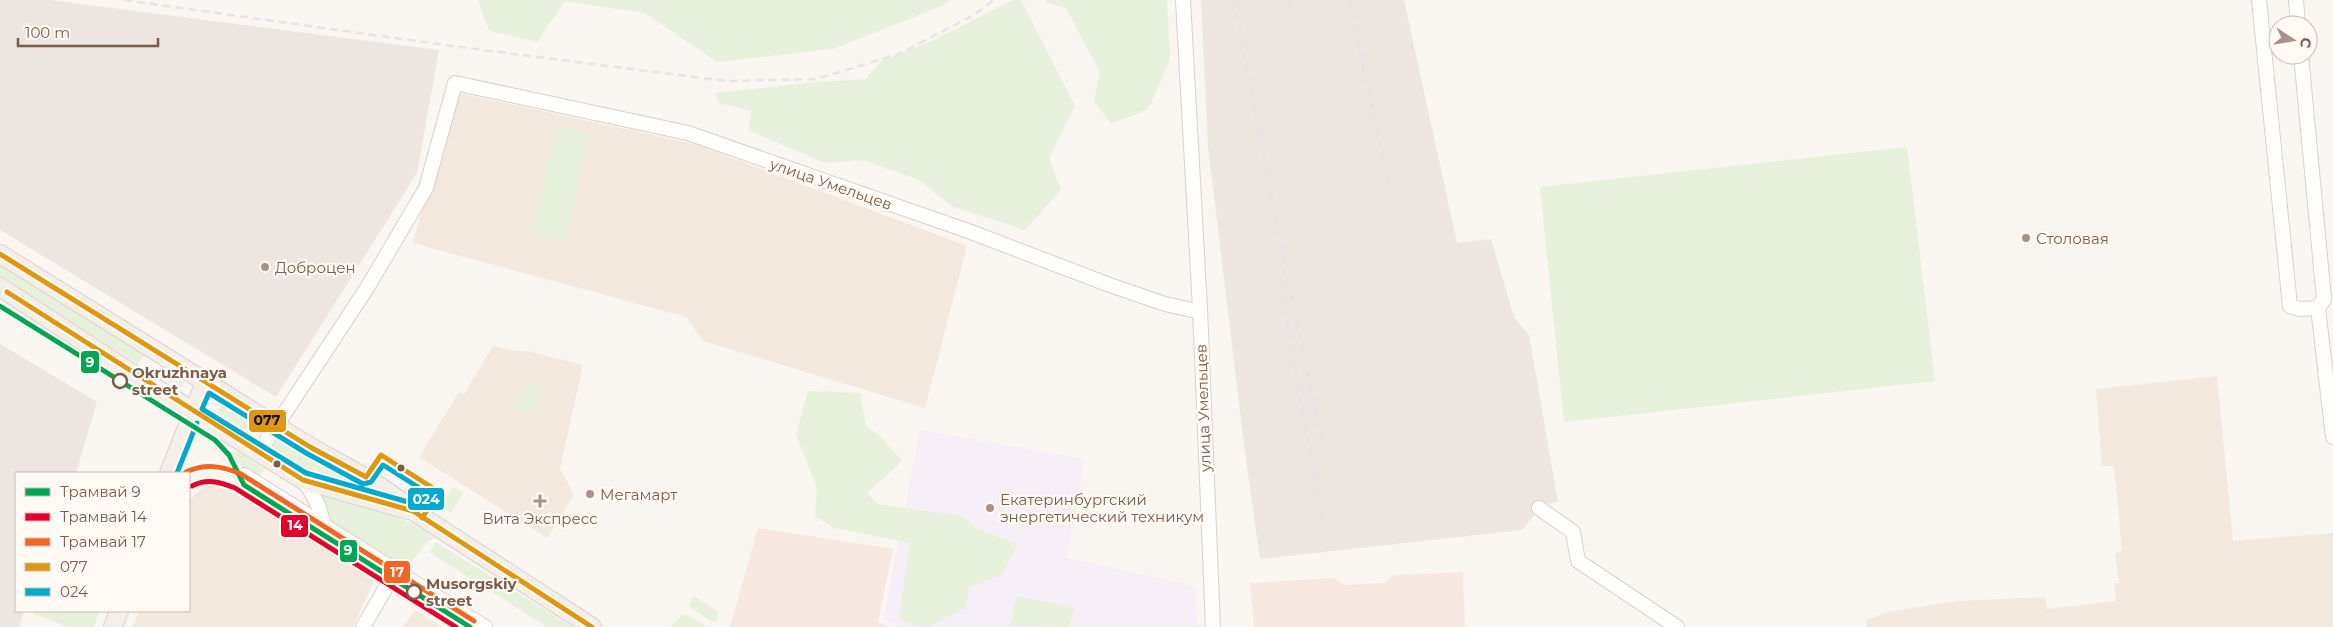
<svg xmlns="http://www.w3.org/2000/svg" width="2333" height="627" viewBox="0 0 2333 627" font-family="Montserrat,sans-serif">
<style>
.residential{fill:#f2e8de}
.commercial{fill:#f6e8e1}
.industrial{fill:#ede5e0}
.education{fill:#f6eef6}
.green{fill:#e7f0db}
.lines{fill:none;stroke-linecap:round;stroke-linejoin:round}
.minor-casing{stroke:#d7d1cb;stroke-width:16}
.major-casing{stroke:#dad1cc;stroke-width:20}
.minor{stroke:#fefefd;stroke-width:14}
.major{stroke:#f3eee8;stroke-width:18}
.rail{stroke:#e6e3e7;stroke-width:2.5;stroke-dasharray:8 5;stroke-linecap:butt}
.bus-1-casing{stroke:#fffaf3;stroke-width:9}
.bus-2-casing{stroke:#fffaf3;stroke-width:9}
.bus-1{stroke:#de970f;stroke-width:5}
.bus-2{stroke:#00a9ce;stroke-width:5}
.tram-1-casing{stroke:#fffaf3;stroke-width:9}
.tram-2-casing{stroke:#fffaf3;stroke-width:9}
.tram-3-casing{stroke:#fffaf3;stroke-width:9}
.tram-1{stroke:#00a651;stroke-width:5}
.tram-2{stroke:#e4002b;stroke-width:5}
.tram-3{stroke:#f26522;stroke-width:5}
.poi-dot{fill:#a69286;stroke:#fffaf3;stroke-width:2}
.stop-dot{fill:#fffaf3;stroke:#7a5c4d;stroke-width:2.5}
.bus-dot{fill:#7a5c4d;stroke:#fffaf3;stroke-width:2}
.labels{text-anchor:middle;dominant-baseline:central;stroke-width:4.5;stroke-linejoin:round;paint-order:stroke}
.street-label{font-size:15px;fill:#7a5c4d;stroke:#fffaf3}
.poi-label{font-size:15px;fill:#7a5c4d;stroke:#fffaf3;text-anchor:start}
.stop-label{font-size:15px;font-weight:bold;fill:#7a5c4d;stroke:#fffaf3;text-anchor:start}
.line-badge{stroke:#fffaf3;stroke-width:2}
.badge-label{font-size:14px;text-anchor:middle;font-weight:bold;fill:#fff}
.pale-badge-label{font-size:14px;text-anchor:middle;font-weight:bold;fill:#111}
</style>
<rect width="100%" height="100%" fill="#f9f5f0"/>
<g class="residential">
<path d="M454,92L695,144L967,246L925,408L703,341L686,317L413,243Z"/>
<path d="M493,346L514,351H527L583,365L560,468L574,495L547,538L419,457L459,392L464,394Z"/>
<path d="M2217,376L2233,541L2333,533V627H1867L1866,620L1888,612L1957,601L2045,597L2047,609L2116,601L2114,583H2119L2115,553L2122,551L2114,466H2102L2096,389Z"/>
<path d="M209,482L247,500L374,581L353,627H133L139,611H189V500Z"/>
<path d="M415,610L442,627H403Z"/>
</g>
<g class="commercial">
<path d="M758,528L893,549L878,622L890,627H730Z"/>
<path d="M1463,572L1465,627H1254L1250,583L1333,578L1344,585L1384,583L1393,575Z"/>
</g>
<g class="industrial">
<path d="M0,0H50L439,50L417,173L276,397L0,230Z"/>
<path d="M1201,0H1404L1457,243L1491,239L1514,317L1529,335L1558,502L1543,504L1522,530L1260,559L1244,445L1208,146Z"/>
<path d="M0,344L97,402L76,473H16V611H24L19,627H0Z"/>
</g>
<path class="education" d="M920,430L1085,459L1067,558L1195,586L1198,627H901L883,620Z"/>
<g class="green">
<path d="M478,0H950L940,7L832,49L717,62L645,13L565,1L537,42L489,31Z"/>
<path d="M1014,0H1021L1075,106L1049,158L1061,190L1025,230L953,207L917,179L862,160L825,163L748,130L752,111L719,103L715,93L817,82L866,79L880,62L936,39Z"/>
<path d="M1045,0H1167L1170,60L1148,109L1111,124L1094,101L1100,72L1066,8L1047,3Z"/>
<path d="M556,126L589,133L566,241L532,234Z"/>
<path d="M1907,147L1935,381L1564,422L1540,187Z"/>
<path d="M0,264L146,353L138,364L0,277Z"/>
<path d="M164,365L185,379L180,389L158,375Z"/>
<path d="M530,381L538,386L542,399L534,410L521,412L513,407Z"/>
<path d="M808,391L860,393L866,426L880,436L902,461L867,493L878,504L959,516L978,529L1017,544L1002,574L969,588L965,608L928,627H921L899,618L910,543L834,528L815,516L817,487L796,435Z"/>
<path d="M222,402L261,426L260,434H252L218,413Z"/>
<path d="M279,439L284,441L397,501C360,490 300,475 273,447Z"/>
<path d="M236,450L264,469L261,475C246,475 238,464 232,452Z"/>
<path d="M453,487L463,493L451,513L441,506Z"/>
<path d="M321,494C360,505 401,513 435,538L428,541L407,568L331,521L324,509Z"/>
<path d="M436,542L572,627H547L429,552Z"/>
<path d="M1017,596L1074,608L1069,627L1010,626Z"/>
<path d="M693,597H696L718,612L717,621L712,622L691,608L689,605Z"/>
<path d="M36,611H100L93,627H68L34,614Z"/>
<path d="M686,614L708,627H671L682,615Z"/>
</g>
<g class="lines">
<defs>
<g id="minor">
<path d="M1183,0L1200,309L1213,627"/>
<path d="M2259,0L2290,306L2300,309L2318,308"/>
<path d="M2296,0L2298,25"/>
<path d="M2301,55L2324,299L2318,308L2333,437"/>
<path d="M259,452L367,288L426,188L455,83L688,133L971,232L1107,284L1165,304L1192,310L1200,309"/>
<path d="M244,475L485,627"/>
<path d="M303,480C313,494 320,506 323,523"/>
<path d="M1539,508L1573,532L1578,561L1677,627"/>
<path d="M363,627L396,570"/>
</g>
<g id="major">
<path d="M0,254C98,315 196,376 294,437C334,462 377,480 413,511L592,627"/>
<path d="M0,287L124,368L303,480L408,510"/>
<path d="M169,473L205,382"/>
<path d="M113,627L119,611"/>
</g>
</defs>
<use href="#minor" class="minor-casing"/>
<use href="#major" class="major-casing"/>
<use href="#minor" class="minor"/>
<use href="#major" class="major"/>
<g class="rail">
<path d="M124,0L452,46L726,81L816,79L899,54L974,15L994,0"/>
<path d="M1234,0L1283,257L1288,332L1323,522"/>
<path d="M1288,0L1291,16"/>
<path d="M1349,0L1389,186"/>
<path d="M1291,294L1324,449"/>
</g>
<defs>
<g id="bus-1">
<path d="M0,254L310,447L366,477L381,455L439,492L422,518"/>
<path d="M7,292L303,480L413,511L592,627"/>
</g>
<g id="bus-2">
<path d="M209,393L306,453L363,484L371,482L383,465L429,494L420,507L415,504L306,473L202,409Z"/>
<path d="M177,473L197,423"/>
</g>
</defs>
<use href="#bus-1" class="bus-1-casing"/>
<use href="#bus-2" class="bus-2-casing"/>
<use href="#bus-1" class="bus-1"/>
<use href="#bus-2" class="bus-2"/>
<defs>
<path id="tram-1" d="M0,306L215,440L229,455L244,485L470,627"/>
<path id="tram-2" d="M192,486C207,478 220,482 235,488L456,627"/>
<path id="tram-3" d="M186,472C205,463 222,466 241,474L474,621"/>
</defs>
<use href="#tram-1" class="tram-1-casing"/>
<use href="#tram-2" class="tram-2-casing"/>
<use href="#tram-3" class="tram-3-casing"/>
<use href="#tram-1" class="tram-1"/>
<use href="#tram-2" class="tram-2"/>
<use href="#tram-3" class="tram-3"/>
</g>
<g class="poi-dot">
<circle cx="2026" cy="238" r="5"/>
<circle cx="265" cy="267" r="5"/>
<circle cx="590" cy="494" r="5"/>
<path d="M537.5 493.5h5v5h5v5h-5v5h-5v-5h-5v-5h5z"/>
<circle cx="990" cy="508" r="5"/>
</g>
<g class="stop-dot">
<circle cx="120" cy="381" r="7"/>
<circle cx="414" cy="592" r="7"/>
</g>
<g class="bus-dot">
<circle cx="277" cy="464" r="4.5"/>
<circle cx="401" cy="468" r="4.5"/>
</g>
<g class="labels">
<g class="street-label">
<text transform="translate(831 184) rotate(19)">улица Умельцев</text>
<text transform="translate(1203 408) rotate(-92)">улица Умельцев</text>
</g>
<g class="poi-label">
<text x="2036" y="238">Столовая</text>
<text x="275" y="267">Доброцен</text>
<text x="600" y="494">Мегамарт</text>
<text x="1000" y="499">Екатеринбургский<tspan x="1000" dy="17">энергетический техникум</tspan></text>
<text x="540" y="518" text-anchor="middle">Вита Экспресс</text>
</g>
<g class="stop-label">
<text x="132" y="372">Okruzhnaya<tspan x="132" dy="17">street</tspan></text>
<text x="426" y="583">Musorgskiy<tspan x="426" dy="17">street</tspan></text>
</g>
</g>
<g class="line-badge">
<rect x="80" y="350" width="20" height="24" rx="5" fill="#00a651"/>
<rect x="248" y="409" width="39" height="24" rx="5" fill="#de970f"/>
<rect x="407" y="487" width="38" height="24" rx="5" fill="#00a9ce"/>
<rect x="280" y="514" width="29" height="24" rx="5" fill="#e4002b"/>
<rect x="339" y="539" width="19" height="24" rx="5" fill="#00a651"/>
<rect x="383" y="560" width="28" height="24" rx="5" fill="#f26522"/>
</g>
<g class="badge-label">
<text x="90" y="367">9</text>
<text x="426" y="504">024</text>
<text x="295" y="530">14</text>
<text x="348" y="555">9</text>
<text x="397" y="577">17</text>
</g>
<g class="pale-badge-label">
<text x="267" y="425">077</text>
</g>
<rect x="15" y="472" width="175" height="140" fill="#fffaf3" stroke="#cabbb1"/>
<rect x="25" y="488" width="25" height="8" fill="#00a651" stroke="#cabbb1"/>
<text x="60" y="497" font-size="15" fill="#7a5c4d">Трамвай 9</text>
<rect x="25" y="513" width="25" height="8" fill="#e4002b" stroke="#cabbb1"/>
<text x="60" y="522" font-size="15" fill="#7a5c4d">Трамвай 14</text>
<rect x="25" y="538" width="25" height="8" fill="#f26522" stroke="#cabbb1"/>
<text x="60" y="547" font-size="15" fill="#7a5c4d">Трамвай 17</text>
<rect x="25" y="563" width="25" height="8" fill="#de970f" stroke="#cabbb1"/>
<text x="60" y="572" font-size="15" fill="#7a5c4d">077</text>
<rect x="25" y="588" width="25" height="8" fill="#00a9ce" stroke="#cabbb1"/>
<text x="60" y="597" font-size="15" fill="#7a5c4d">024</text>
<g transform="translate(2293 40) rotate(102)"><circle r="24" fill="#fffaf3" stroke="#cabbb1"/>
<path d="M0-4L9 19L0 12L-9 19Z" fill="#a69286"/>
<text y="-8" font-size="14" font-weight="bold" text-anchor="middle" fill="#7a5c4d">С</text>
</g>
<path d="M18 38v8h140v-8" fill="none" stroke="#7a5c4d" stroke-width="2.5"/>
<text x="25" y="38" font-size="15" fill="#7a5c4d" stroke="#fffaf3" stroke-width="4" paint-order="stroke">100 m</text>
</svg>
